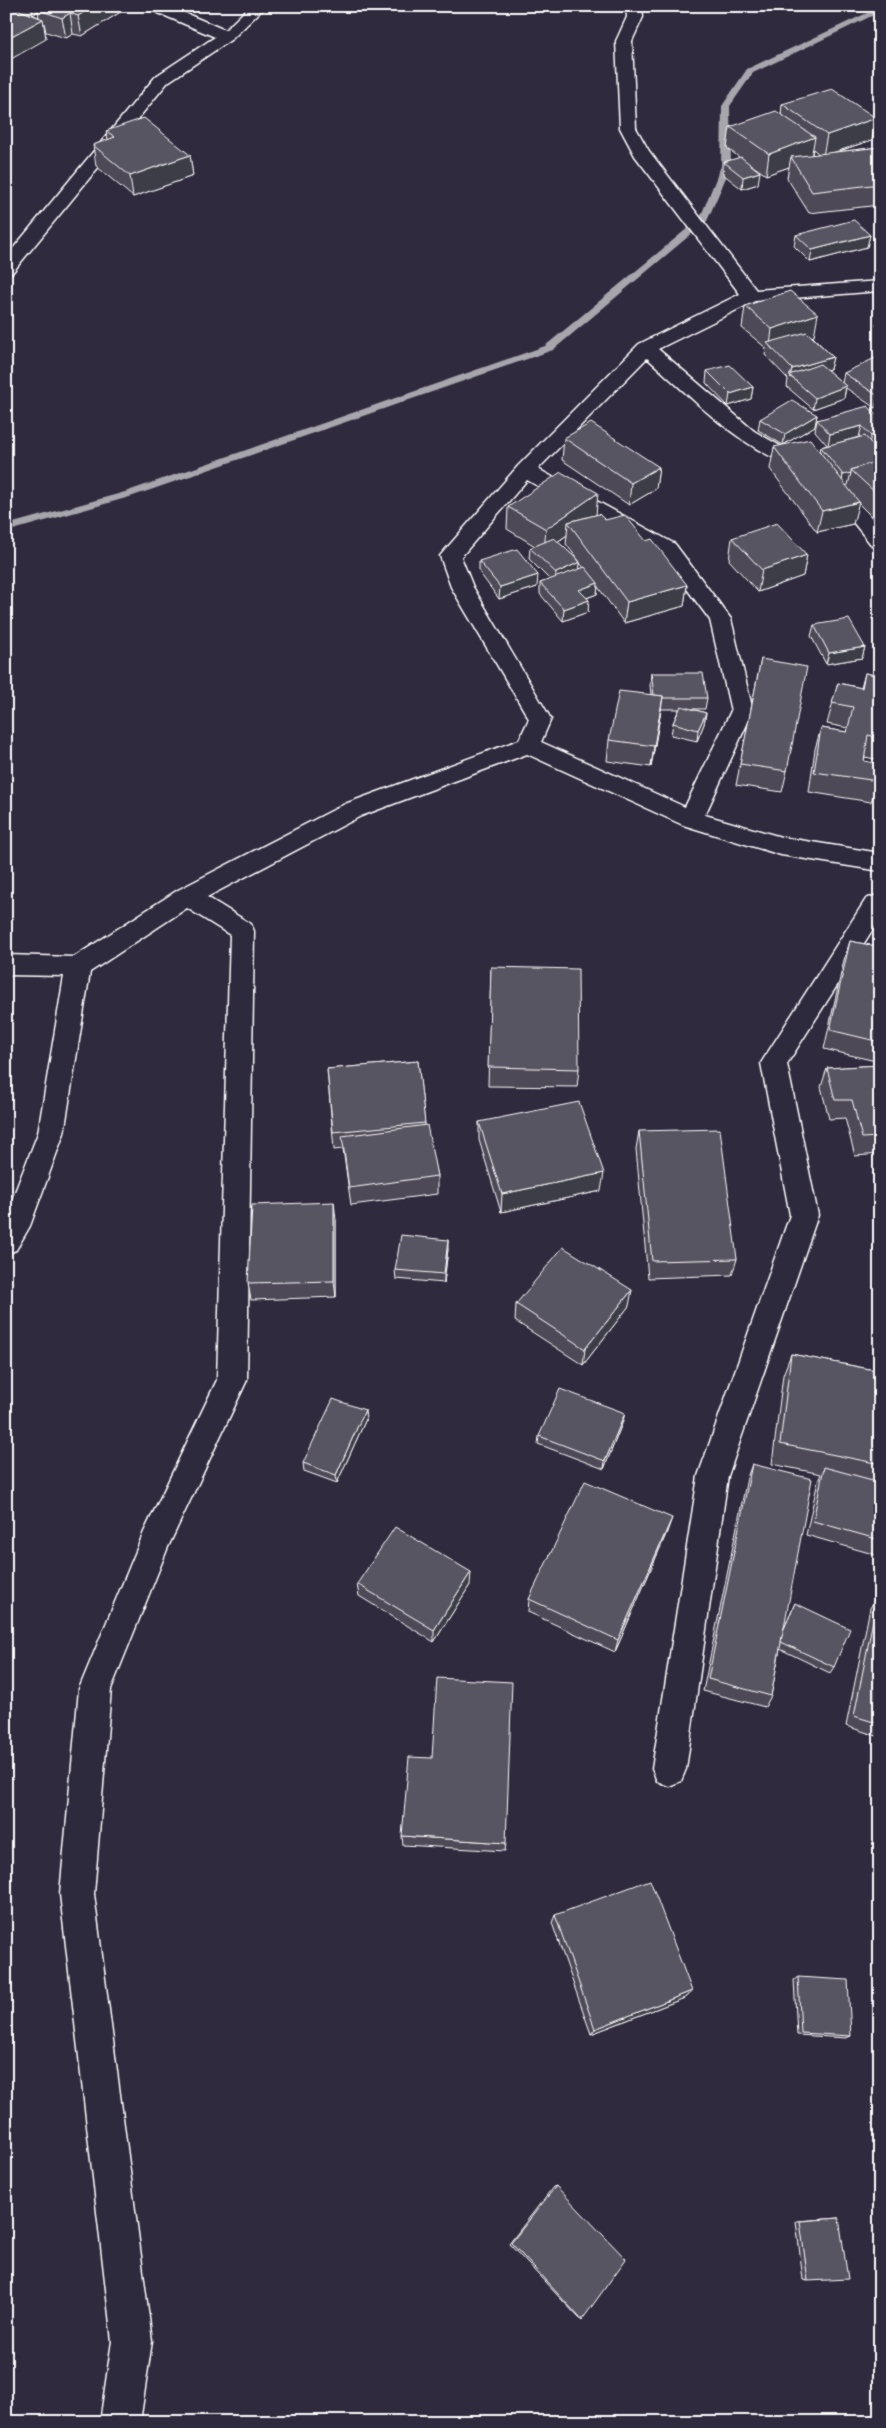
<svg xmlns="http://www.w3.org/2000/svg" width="886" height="2428" viewBox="0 0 886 2428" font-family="'Indie Flower',sans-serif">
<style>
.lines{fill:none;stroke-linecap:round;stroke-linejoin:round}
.stream{fill:#a7a6ad;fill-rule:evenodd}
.street-casing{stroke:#fff;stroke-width:3}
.street{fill:#2f2a3d;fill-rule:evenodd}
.wall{fill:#4d4956;stroke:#fff;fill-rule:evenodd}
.shaded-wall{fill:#3e3c46;stroke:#fff}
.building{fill:#595564;stroke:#fff}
</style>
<rect width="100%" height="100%" fill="#2f2a3d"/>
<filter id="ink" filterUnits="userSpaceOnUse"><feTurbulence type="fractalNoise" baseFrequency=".02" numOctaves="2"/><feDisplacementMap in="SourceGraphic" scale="10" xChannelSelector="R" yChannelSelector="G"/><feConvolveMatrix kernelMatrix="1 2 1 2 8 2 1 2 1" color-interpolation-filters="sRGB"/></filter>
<g filter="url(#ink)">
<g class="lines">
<path class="stream" d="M880,7V12L753,73L730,106L731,166L707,221L553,350L133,496L6,532V525L125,492L545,346L700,218L721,166L722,106L747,69Z"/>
<defs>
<g id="street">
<path d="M147,6H168L225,30L250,6H266L232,39L168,82L12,273L6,274V257L156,76L215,37L149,9Z"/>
<path d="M626,6H642L643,17L632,41L636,128L649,151L756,290L880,281V291L755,301L658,349L754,431L782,447L809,451L822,458L880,528V548L873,547L808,466C795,459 780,461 768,455C722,431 685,391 647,358L538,469L675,544L731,619L753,711L705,815L781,837L880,853V871L781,855L683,825L527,754L361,816L207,897L251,924L254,931L247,1380L168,1547L111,1689L94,1894L152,2341L140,2422H100L112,2341L60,1894L79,1689L144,1532L217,1380L230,935L187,908L90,972L64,1133L30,1226L16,1250L6,1254V1215L38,1133L64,976L6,975V955L74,957L178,890L345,804L519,740L529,719L451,587L440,556L518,466L639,344L740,294L635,156L620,128L616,41L627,17ZM527,480L661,554L710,620L731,711L685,807L541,742L551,719L473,587L461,557Z"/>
<path d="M880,894V918L787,1064L818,1215L728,1476L686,1769L681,1781L669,1786L657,1781L652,1769L698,1476L790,1215L761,1063L866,899Z"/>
</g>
</defs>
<use href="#street" class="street-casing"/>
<use href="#street" class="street"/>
</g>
<g class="wall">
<path d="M6,6H121L122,11L82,36L73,34L66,38L46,32L44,23L43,22L46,39ZM38,11L39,17L28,13L33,15Z"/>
<path d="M782,104L876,118L872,140L836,152L880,147V205L809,213L787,178L789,167L766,175L750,164L758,184L742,189L723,174L724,162L740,158L727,148L730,127L781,115ZM813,149L819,154L812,155Z"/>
<path d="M106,131L190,155L193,176L133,197L96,166L93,145L108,140Z"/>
<path d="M796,235H870L867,247L810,262L794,246Z"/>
<path d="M745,306L814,336H812L833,357L830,369L827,370L842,383L844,373L880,362V406L875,408L846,388L844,398L813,409L787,387L788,379L765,355L766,348L742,328Z"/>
<path d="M880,311V329L876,326Z"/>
<path d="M707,371L753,387L751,399L728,406L706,383Z"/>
<path d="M817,415L815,426L783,445L758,430L760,419Z"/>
<path d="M880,419V444L873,446L880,454V517L874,519L858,503L853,524L817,532L770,469L774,447L820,452L821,447L827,445L815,431L817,420Z"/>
<path d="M564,438L659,467L656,489L629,505L562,460Z"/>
<path d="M508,507L596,515L605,520L646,541L687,585L684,606L624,623L598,587L597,594L587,598L588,612L563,621L540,594V583L550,580L529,559L530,548L535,546L507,529ZM567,535L566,544L580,562L558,542ZM580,563L584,568L579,569Z"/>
<path d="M732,538L807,555L803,576L758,592L729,560Z"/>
<path d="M479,561L537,587L499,599L479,572Z"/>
<path d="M814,625L865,647L862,658L826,664L811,636Z"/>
<path d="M761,659L787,771L782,792L736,785Z"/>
<path d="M651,673L707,698L705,709H692L706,713L704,724L697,741L671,735L673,723L679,709H661L651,767L607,761L609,740L651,695L650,685Z"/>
<path d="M865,673L880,676V760L865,757L864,761L878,781L871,802L809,792L815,749L821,728L847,732L848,728L827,724L838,683L861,688Z"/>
<path d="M850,941L880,947V1062L824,1049L844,960Z"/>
<path d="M491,967L579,1069L577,1087L488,1086Z"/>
<path d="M418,1061L425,1125L437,1176V1194L351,1205L343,1149L334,1150L327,1069Z"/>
<path d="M880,1065V1154L855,1156L845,1118L829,1119L821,1087L827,1068Z"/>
<path d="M479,1122L601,1191L501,1212L479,1140Z"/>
<path d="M639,1131L737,1259L732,1275L648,1278L636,1149Z"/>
<path d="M336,1220V1297L251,1300L248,1283Z"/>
<path d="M448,1249L444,1283L396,1279L395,1270Z"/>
<path d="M516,1304L629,1306L583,1365L515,1321Z"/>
<path d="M791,1354L880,1371V1556L806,1535L818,1481L821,1474L772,1464L783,1375Z"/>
<path d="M366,1419L337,1483L304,1471L303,1463Z"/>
<path d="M623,1421L604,1469L538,1444L539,1436Z"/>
<path d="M752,1464L784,1627L795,1603L834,1667L830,1673L780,1649L771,1696L765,1707L703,1691L747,1478Z"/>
<path d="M667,1532L615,1652L528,1612L529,1599Z"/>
<path d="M357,1584L470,1585L434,1642L359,1596Z"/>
<path d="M878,1595H880V1737L846,1726L870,1608Z"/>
<path d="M402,1836L506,1843L505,1851L403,1845Z"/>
<path d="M555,1915L692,1991L687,1997L591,2034L552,1923Z"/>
<path d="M798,1977L851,2036L846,2038L797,2035L794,1980Z"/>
<path d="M556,2186L582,2320L579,2318L509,2244L553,2187Z"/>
<path d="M839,2218L808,2281L803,2280L796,2221Z"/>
</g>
<g class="shaded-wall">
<path d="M31,6H37L38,11L33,15Z"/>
<path d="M93,6H121L122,11L82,36L78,16Z"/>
<path d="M70,13L73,34L66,38L62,18Z"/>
<path d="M43,19L46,39L6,62V39Z"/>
<path d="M876,118L872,140L823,156L827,135Z"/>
<path d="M815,137L811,158L791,157L789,167L766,175L769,154Z"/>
<path d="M190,155L193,176L133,197L130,176Z"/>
<path d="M760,172L758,184L742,189L743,177Z"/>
<path d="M870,235L867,247L810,262L812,250Z"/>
<path d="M818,314L814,336L773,350L770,346L772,329Z"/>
<path d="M833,357L830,369L793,379L790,377L792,369Z"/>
<path d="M846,386L844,398L813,409L815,398Z"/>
<path d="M753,387L751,399L728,406L730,394Z"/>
<path d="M880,395V406L875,408L878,396Z"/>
<path d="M817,415L815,426L783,445L785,434Z"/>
<path d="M862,426L859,437L828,446L830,434Z"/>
<path d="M880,434V444L868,448L871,436Z"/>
<path d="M659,467L656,489L629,505L631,483Z"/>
<path d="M851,473L848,485L841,487L843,475Z"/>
<path d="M598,493L596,515L568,522L567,535L544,551L546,529Z"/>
<path d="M880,497V517L874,519Z"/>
<path d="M859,502L853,524L817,532L822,511Z"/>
<path d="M807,555L803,576L758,592L762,570Z"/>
<path d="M580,562L579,574L555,584L556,573Z"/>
<path d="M538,575L537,587L499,599L500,587Z"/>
<path d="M598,583L597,594L578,601L579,590Z"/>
<path d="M687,585L684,606L624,623L627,602Z"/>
<path d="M589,600L588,612L563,621L564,609Z"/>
<path d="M865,647L862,658L826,664L829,653Z"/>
<path d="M663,696L660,717L651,767L654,746Z"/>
<path d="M706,713L704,724L697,741L698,730Z"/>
<path d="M604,1173L601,1191L501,1212L502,1194Z"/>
<path d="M334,1202L336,1220V1297L334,1281Z"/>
<path d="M448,1240V1249L444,1283V1274Z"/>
<path d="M632,1290L629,1306L583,1365L585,1349Z"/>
<path d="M365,1410L366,1419L337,1483L336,1475Z"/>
<path d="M625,1413L623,1421L604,1469L605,1461Z"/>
<path d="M672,1518L667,1532L615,1652L618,1640Z"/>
<path d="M471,1572L470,1585L434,1642V1630Z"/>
<path d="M692,1991L687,1997L591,2034L595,2029Z"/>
</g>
<g class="building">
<path d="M6,6H9L43,19L6,39Z"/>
<path d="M51,6H93L78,16L70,13L62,18L42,11Z"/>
<path d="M832,89L876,118L827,135L782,104Z"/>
<path d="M776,111L815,137L769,154L730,127Z"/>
<path d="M144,118L190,155L130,176L93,145L115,137L106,131Z"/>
<path d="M880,147V184L812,192L791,157Z"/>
<path d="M741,157L760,172L743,177L724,162Z"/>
<path d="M854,220L870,235L812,250L796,235Z"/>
<path d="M790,291L818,314L772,329L745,306Z"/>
<path d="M807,332L833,357L792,369L767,343Z"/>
<path d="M875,358L880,362V395L878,396L844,373Z"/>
<path d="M820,364L846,386L815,398L789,375Z"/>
<path d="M730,365L753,387L730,394L707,371Z"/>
<path d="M792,400L817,415L785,434L760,419Z"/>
<path d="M868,406L880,419V434L871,436L862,426L830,434L817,420Z"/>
<path d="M591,423L659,467L631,483L564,438Z"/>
<path d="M865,436L880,454V460L851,470V473L843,475L821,447Z"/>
<path d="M810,439L859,502L822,511L774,447Z"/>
<path d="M880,460V497L851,470Z"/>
<path d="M561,472L598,493L546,529L508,507Z"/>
<path d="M599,514L605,520L625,515L646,541L652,539L687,585L627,602L568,522Z"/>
<path d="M777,523L807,555L762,570L732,538Z"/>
<path d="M554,538L580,562L556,573L530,548Z"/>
<path d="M517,549L538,575L500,587L479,561Z"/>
<path d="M585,567L598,583L579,590L589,600L564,609L540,583Z"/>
<path d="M849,619L865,647L829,653L814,625Z"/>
<path d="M761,659L807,667L787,771L740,764Z"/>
<path d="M651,673H703L707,698H663V696L654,695Z"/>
<path d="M865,673L880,676V738L868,735L864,761L880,764L878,781L814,772L821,728L847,732L853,707L832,703L838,683L862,688Z"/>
<path d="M619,691L663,696L654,746L609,740Z"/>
<path d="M681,706L706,713L698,730L673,723Z"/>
<path d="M850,941L880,947V1042L830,1030Z"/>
<path d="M491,967L578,969L579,1069L488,1067Z"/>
<path d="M418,1061L425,1123L333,1132L327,1069Z"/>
<path d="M880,1065V1137L862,1138L852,1100H835L827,1068Z"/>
<path d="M579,1102L604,1173L502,1194L479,1122Z"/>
<path d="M427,1125L437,1176L349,1188L342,1136Z"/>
<path d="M720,1129L737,1259L652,1261L639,1131Z"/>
<path d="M334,1202V1281L248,1283L252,1205Z"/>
<path d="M401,1235L448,1240L444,1274L395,1270Z"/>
<path d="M563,1247L632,1290L585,1349L516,1304Z"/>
<path d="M791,1354L880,1371V1464L780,1444Z"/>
<path d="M560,1389L625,1413L605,1461L539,1436Z"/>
<path d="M333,1399L365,1410L336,1475L303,1463Z"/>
<path d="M752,1464L812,1479L771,1696L708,1679Z"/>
<path d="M824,1467L880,1482V1540L813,1521Z"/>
<path d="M585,1481L672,1518L618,1640L529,1599Z"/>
<path d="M395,1527L471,1572L434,1630L357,1584Z"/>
<path d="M878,1595H880V1724L854,1716Z"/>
<path d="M795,1603L850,1629L834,1667L781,1642L783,1631Z"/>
<path d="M437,1678L512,1682L506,1843L402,1836L409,1757L432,1758Z"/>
<path d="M650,1880L692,1991L595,2029L555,1915Z"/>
<path d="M798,1977L848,1980L851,2036L801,2033Z"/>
<path d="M556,2186L626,2259L582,2320L511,2243Z"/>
<path d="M839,2218L848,2279L808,2281L800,2221Z"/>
</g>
</g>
<rect width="886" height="2428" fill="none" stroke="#2f2a3d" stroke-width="25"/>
<rect x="12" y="12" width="861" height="2403" fill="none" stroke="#fff" stroke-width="2" filter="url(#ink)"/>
</svg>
